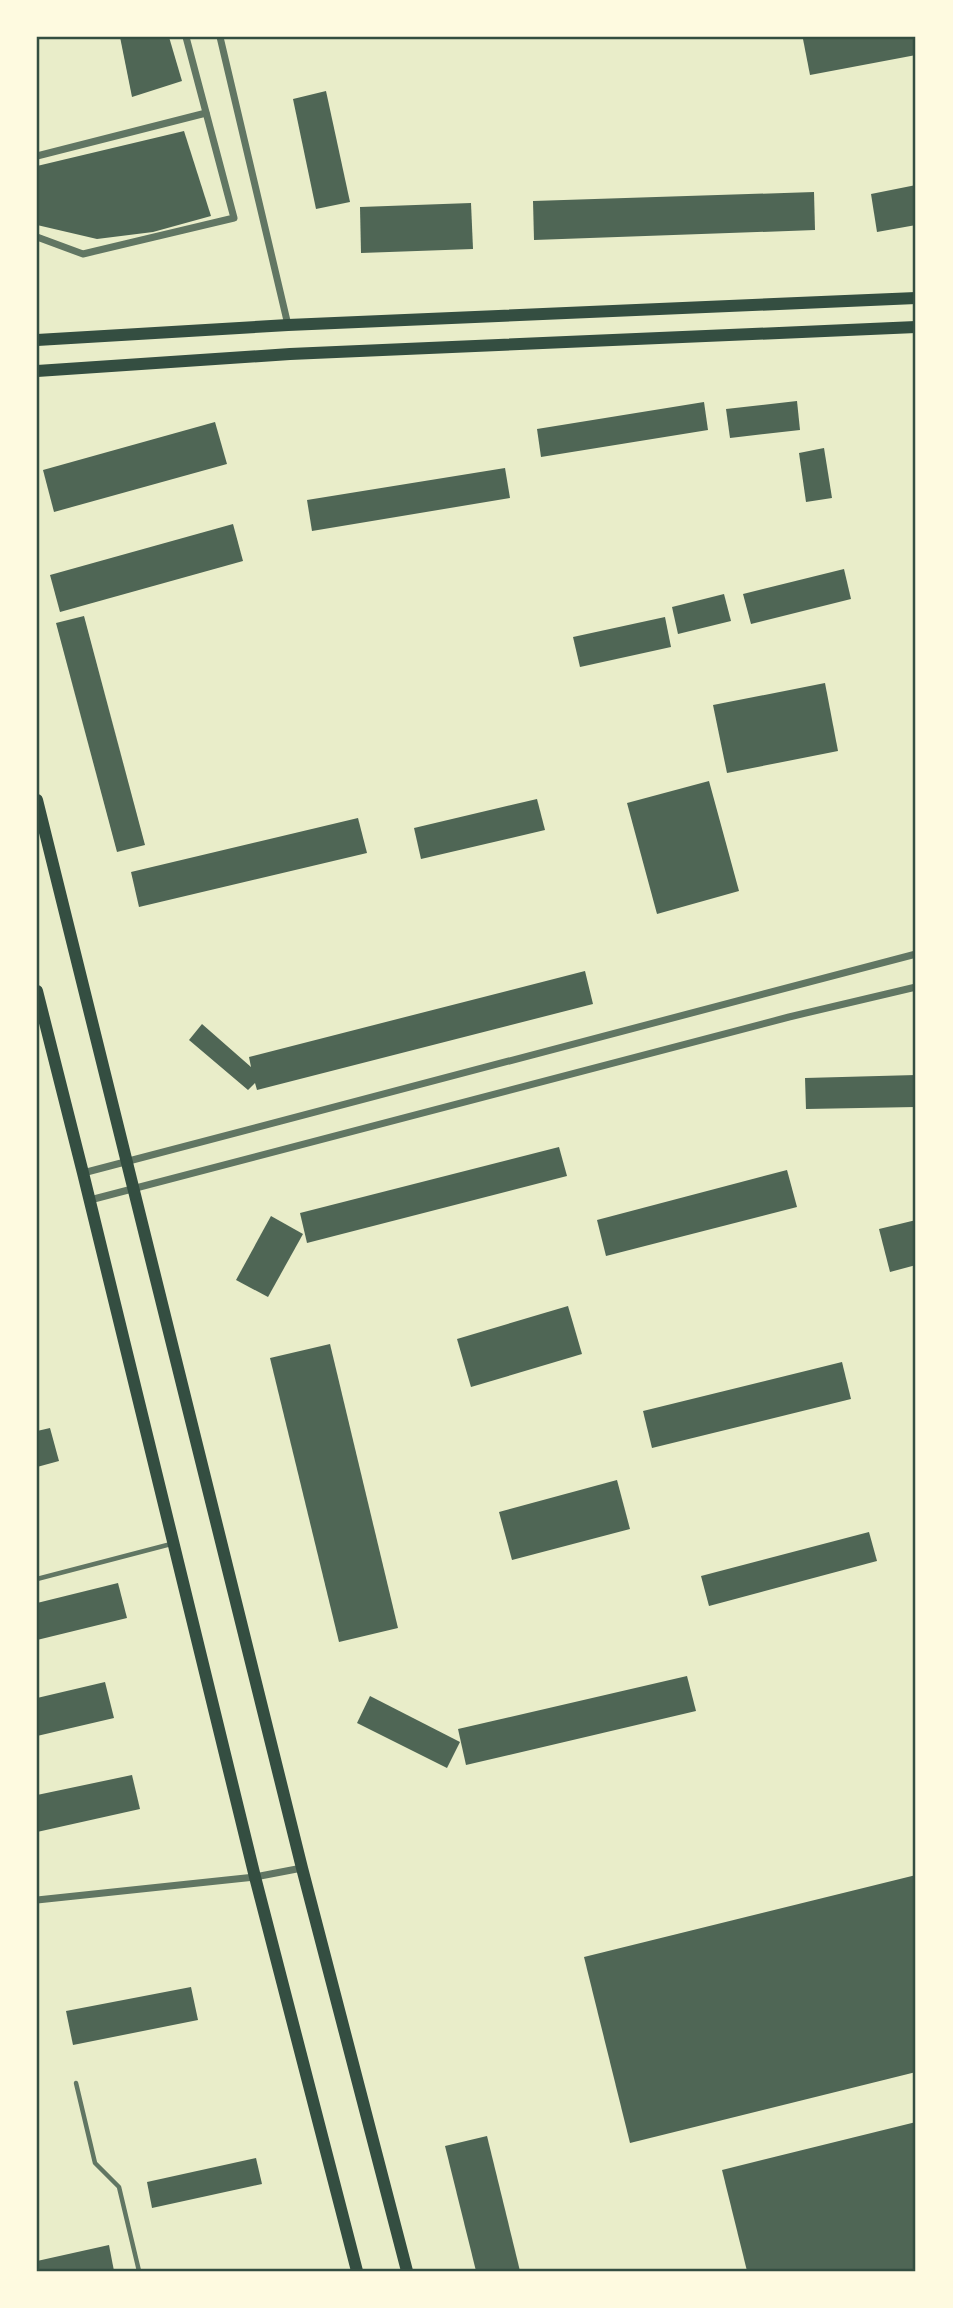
<svg xmlns="http://www.w3.org/2000/svg" width="953" height="2308" viewBox="0 0 953 2308" font-family="Lato,sans-serif">
<style>
.building{fill:#4f6655}
.lines{fill:none;stroke-linecap:round;stroke-linejoin:round}
.service{stroke:#617663;stroke-width:4.5}
.minor{stroke:#617663;stroke-width:7}
.secondary{stroke:#344e41;stroke-width:12}
.neatline{fill:none;stroke:#344e41;stroke-width:2.5}
</style>
<rect width="100%" height="100%" fill="#e9edc9"/>
<g class="building">
<path d="M120,37H169L182,81L132,97Z"/>
<path d="M815,37H916V55L810,75L803,39Z"/>
<path d="M326,91L350,202L316,209L293,99Z"/>
<path d="M184,131L211,216L153,232L97,239L37,225V166Z"/>
<path d="M916,185V225L877,232L871,194Z"/>
<path d="M814,192L815,230L534,240L533,201Z"/>
<path d="M471,203L473,249L361,253L360,207Z"/>
<path d="M797,401L800,430L730,438L726,409Z"/>
<path d="M704,402L708,430L541,457L537,429Z"/>
<path d="M215,422L227,464L54,512L43,470Z"/>
<path d="M824,448L832,498L806,502L799,453Z"/>
<path d="M505,468L510,498L312,531L307,500Z"/>
<path d="M233,524L243,561L60,612L50,575Z"/>
<path d="M844,569L851,599L751,624L743,594Z"/>
<path d="M724,594L731,621L678,634L672,607Z"/>
<path d="M84,616L145,845L117,852L56,623Z"/>
<path d="M665,617L671,647L580,667L573,637Z"/>
<path d="M825,683L838,751L727,773L713,705Z"/>
<path d="M709,781L739,891L657,914L627,803Z"/>
<path d="M537,799L545,830L421,859L414,828Z"/>
<path d="M358,818L367,853L139,907L131,872Z"/>
<path d="M585,971L593,1004L257,1090L255,1083L248,1090L189,1040L202,1024L251,1067L249,1057Z"/>
<path d="M916,1075V1107L806,1109L805,1078Z"/>
<path d="M559,1147L567,1176L307,1243L300,1213Z"/>
<path d="M787,1170L797,1207L606,1256L597,1220Z"/>
<path d="M271,1216L303,1234L268,1297L236,1280Z"/>
<path d="M916,1220V1265L890,1272L879,1229Z"/>
<path d="M568,1306L582,1354L471,1387L457,1339Z"/>
<path d="M330,1344L398,1628L339,1642L270,1358Z"/>
<path d="M842,1362L851,1399L652,1448L643,1411Z"/>
<path d="M50,1428L59,1461L37,1467V1431Z"/>
<path d="M617,1480L630,1529L512,1560L499,1512Z"/>
<path d="M869,1532L877,1561L709,1606L701,1576Z"/>
<path d="M118,1583L127,1618L37,1640V1603Z"/>
<path d="M687,1676L696,1711L466,1765L458,1729Z"/>
<path d="M105,1682L114,1718L37,1736V1698Z"/>
<path d="M370,1696L460,1742L447,1768L357,1723Z"/>
<path d="M132,1775L140,1809L37,1832V1795Z"/>
<path d="M916,1875V2072L630,2143L584,1957Z"/>
<path d="M191,1987L198,2020L73,2045L66,2011Z"/>
<path d="M916,2122V2271H747L722,2170Z"/>
<path d="M487,2136L520,2271H476L445,2146Z"/>
<path d="M256,2158L262,2184L152,2208L147,2182Z"/>
<path d="M109,2245L114,2271H37V2261Z"/>
</g>
<g class="lines">
<g class="service">
<path d="M37,1579L171,1544"/>
<path d="M76,2083L95,2163L119,2187L139,2271"/>
</g>
<g class="minor">
<path d="M220,37L288,325"/>
<path d="M37,156L206,113"/>
<path d="M37,237L83,254L234,218L186,37"/>
<path d="M83,1173L916,954"/>
<path d="M90,1200L789,1017L916,987"/>
<path d="M37,1900L255,1877L302,1868"/>
</g>
<g class="secondary">
<path d="M37,340L288,325L916,298"/>
<path d="M37,371L290,354L916,327"/>
<path d="M37,800L302,1868L407,2271"/>
<path d="M37,991L83,1173L255,1877L357,2271"/>
</g>
</g>
<rect width="953" height="2308" fill="none" stroke="#fefae0" stroke-width="77"/>
<rect x="38" y="38" width="876" height="2232" class="neatline"/>
</svg>
